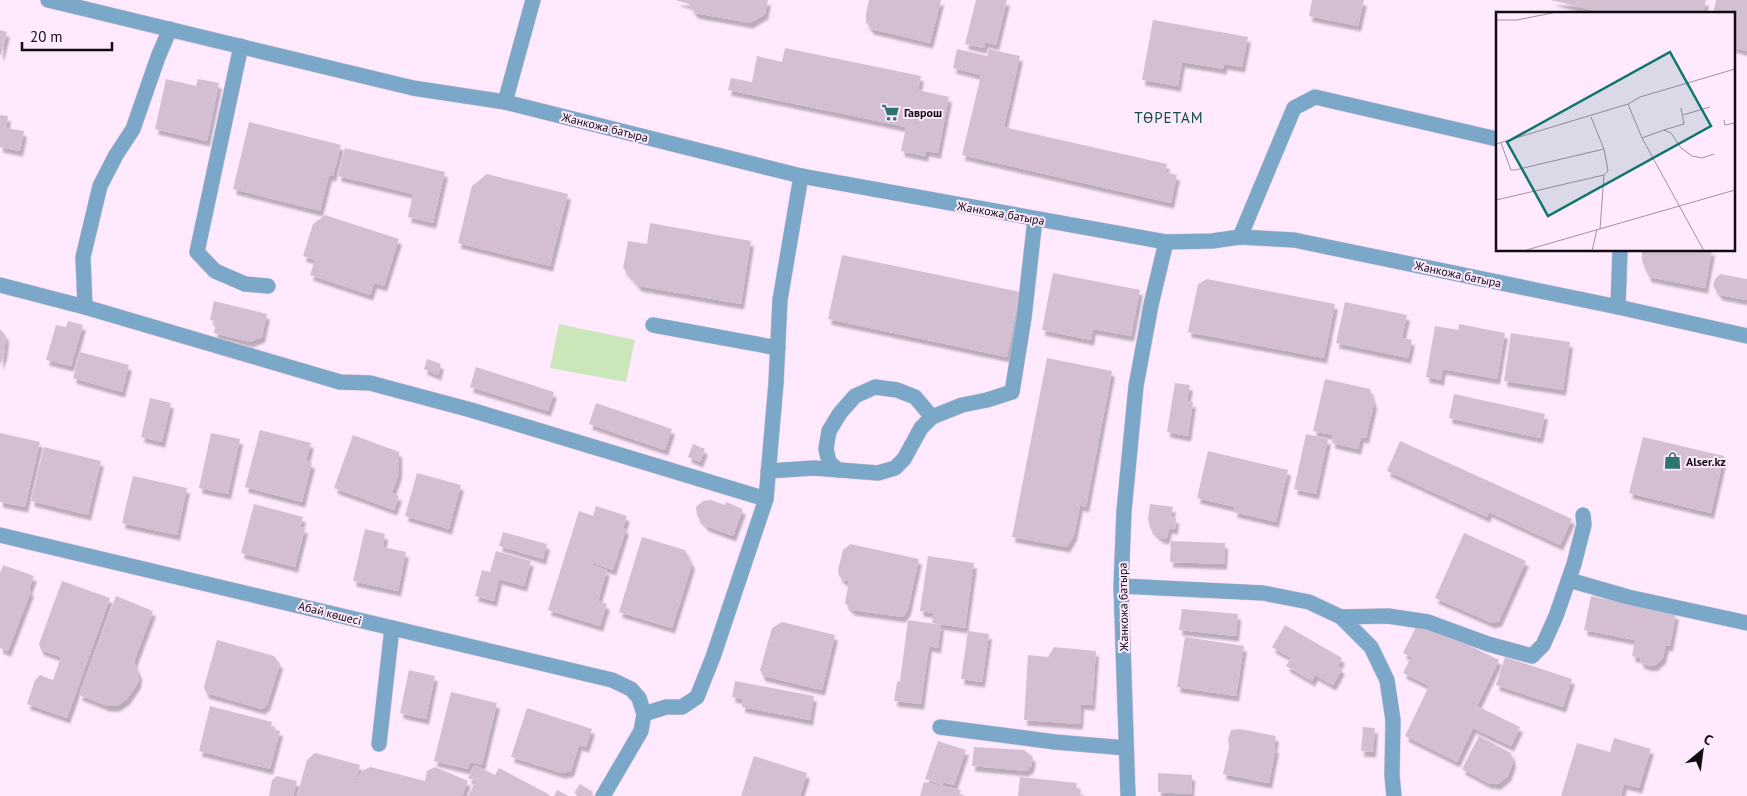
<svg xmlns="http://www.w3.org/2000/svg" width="1747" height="796" viewBox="0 0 1747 796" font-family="'PT Sans',sans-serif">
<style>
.green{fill:#cbe7ba}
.building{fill:#d3bed2;filter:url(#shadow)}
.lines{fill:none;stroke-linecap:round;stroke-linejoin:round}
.minor-casing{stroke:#d9c5d8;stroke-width:16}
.minor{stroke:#7ba7c8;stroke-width:15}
.labels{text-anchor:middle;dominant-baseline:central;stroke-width:4;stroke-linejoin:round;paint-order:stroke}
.poi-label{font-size:12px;font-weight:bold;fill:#120b12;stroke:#ffe9fe;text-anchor:start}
.street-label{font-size:12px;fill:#120b12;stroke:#ffe9fe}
.quarter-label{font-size:15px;letter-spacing:1px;fill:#104d48;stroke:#ffe9fe}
.inset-road{fill:none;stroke:#a090a0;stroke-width:1}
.view{fill:#0f766e;fill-opacity:0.15;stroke:#0f766e;stroke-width:2.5}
.inset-edge{fill:none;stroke:#120b12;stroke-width:2.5}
</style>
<defs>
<filter id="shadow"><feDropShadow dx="3" dy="5.5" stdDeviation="1" flood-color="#0004"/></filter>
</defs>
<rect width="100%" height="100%" fill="#ffe9fe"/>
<path class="green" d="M559,324L635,340L626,382L550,368Z"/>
<g class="building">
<path d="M675,0H768L765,14L750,23L695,13L689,4Z"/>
<path d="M869,0H941L930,43L871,29L866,22V14Z"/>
<path d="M976,0H1007L996,45L985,42L984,48L965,44Z"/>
<path d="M1312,0H1364L1358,26L1309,16Z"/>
<path d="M1551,0H1706L1703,14H1608Z"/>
<path d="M1716,0H1747V51L1733,47V14H1713Z"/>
<path d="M1153,20L1248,37L1242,67L1224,64V69L1182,62L1178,86L1142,80Z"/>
<path d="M0,30L7,32L1,55H0Z"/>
<path d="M785,48L921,76L918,90L949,97L938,153L926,151L925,156L901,151L906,127L728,90L731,78L752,82L757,56L782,62Z"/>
<path d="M957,49L987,56L989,49L1020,56L1004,127L1167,164L1165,172L1177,175L1171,203L962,155L981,75L953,68Z"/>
<path d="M166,79L196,86L198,79L219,83L207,141L155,129Z"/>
<path d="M0,115L8,116L6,128L24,131L20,151L0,147Z"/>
<path d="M249,122L341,145L333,176L329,175L320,211L233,189Z"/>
<path d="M345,148L445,172L433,223L408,217L413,194L338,176Z"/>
<path d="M487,174L568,194L550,266L458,243L472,186Z"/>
<path d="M325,215L399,239L384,286L374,283L370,295L310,275L315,260L303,256L313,224Z"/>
<path d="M650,223L751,241L741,304L639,286L623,268L628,241L647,244Z"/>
<path d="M1642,250H1712L1705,288L1649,277L1642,261Z"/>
<path d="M842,255L1020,292L1007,357L828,319Z"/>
<path d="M1053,273L1140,290L1131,336L1093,329L1091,340L1042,330Z"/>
<path d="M1720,274L1747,279V300L1720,295L1713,286L1715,279Z"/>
<path d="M1207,279L1335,304L1324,358L1188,332L1198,284Z"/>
<path d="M214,301L267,314L262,337L250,342L214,333L216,321L210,320Z"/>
<path d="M1345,302L1407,315L1402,338L1412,340L1408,358L1336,343Z"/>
<path d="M68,321L83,325L71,366L46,360L56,325L66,327Z"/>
<path d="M1459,324L1505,333L1497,379L1443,369L1441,380L1426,377L1435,326L1458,330Z"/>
<path d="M0,329L6,336L4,354L0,365Z"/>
<path d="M1511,333L1570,342L1563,390L1504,381Z"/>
<path d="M80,352L129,365L122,392L73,378Z"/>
<path d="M1047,358L1112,371L1086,507L1080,505L1074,535L1067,547L1012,537Z"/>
<path d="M427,359L441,364L438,375L424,369Z"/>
<path d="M476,367L554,392L548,411L470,387Z"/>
<path d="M1325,379L1370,389L1374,404L1366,438L1361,437L1358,449L1332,443L1333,435L1313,431Z"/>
<path d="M1175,383L1190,385L1187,401L1193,402L1188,436L1167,432Z"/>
<path d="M1454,394L1545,414L1540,438L1449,418Z"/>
<path d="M150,398L171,403L162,442L141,437Z"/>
<path d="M596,403L672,429L665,450L589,424Z"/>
<path d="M260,430L311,443L306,461L312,463L302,502L245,487Z"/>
<path d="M0,433L40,442L25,507L0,502Z"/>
<path d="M211,433L240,439L228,494L199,488Z"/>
<path d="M1306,434L1328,439L1316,494L1294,489Z"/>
<path d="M353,435L399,452V473L392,493L399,496L394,510L334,488Z"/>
<path d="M1643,437L1724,456L1711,513L1629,493Z"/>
<path d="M1400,441L1572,519L1560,545L1489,512L1487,517L1387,471Z"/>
<path d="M693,444L705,449L700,462L688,457Z"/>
<path d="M44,447L101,461L88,515L31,501Z"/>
<path d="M1208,451L1288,470L1276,522L1234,512L1235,507L1197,498Z"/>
<path d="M417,473L461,485L449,529L405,516Z"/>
<path d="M133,476L187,488L177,535L122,523Z"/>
<path d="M711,500L725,505L726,502L743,509L733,536L706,526L697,516L696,507L703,501Z"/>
<path d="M254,504L303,517L300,527L305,528L295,567L241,553Z"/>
<path d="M1150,504L1173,507L1171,517L1176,518L1175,529L1169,528L1167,538L1163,539L1157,535L1150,528L1148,519Z"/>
<path d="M596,506L627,516L623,528L626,529L613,570L593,563L592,565L607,570L598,601L607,604L600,626L548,610L579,511L593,516Z"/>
<path d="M365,529L385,534L383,547L406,552L398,591L353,581Z"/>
<path d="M503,532L547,544L543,559L499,546Z"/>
<path d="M1464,533L1526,561L1499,621L1492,623L1435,598Z"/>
<path d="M642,537L685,550L692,564L672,628L619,612Z"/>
<path d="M1171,541L1225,543L1224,564L1170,562Z"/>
<path d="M850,544L919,559L908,609L903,617L852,610L845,603L849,581L843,580L839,576L838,570L843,550Z"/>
<path d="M496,551L531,561L524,586L499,579L494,601L475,596L482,570L490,572Z"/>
<path d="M928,556L974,563L965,628L932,623L934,613L920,611Z"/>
<path d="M3,565L34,576L29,589L31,591L8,651L0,648V573Z"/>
<path d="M62,581L110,598L67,718L27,704L35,680L40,675L53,680L61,657L41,650L39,644Z"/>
<path d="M116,596L153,611L134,662L139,674L138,683L127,699L117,706H107L79,695Z"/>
<path d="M1591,596L1676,614L1670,646L1666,645L1663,658L1660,661L1654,666L1647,665L1641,663L1640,658L1632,656L1635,640L1584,630Z"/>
<path d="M1182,609L1238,614L1236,636L1179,630Z"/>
<path d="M908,620L941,625L938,648L929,646L921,704L894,701L897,682L900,681Z"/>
<path d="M1419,621L1499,660L1477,706L1520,727L1511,746L1473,728L1457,762L1405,736L1429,686L1403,673L1411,657L1403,653Z"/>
<path d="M782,622L835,635L822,690L763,676L760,670L772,628Z"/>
<path d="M1285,625L1342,658L1338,666L1342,669L1333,685L1315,675L1312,681L1286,666L1291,658L1272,647Z"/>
<path d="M968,631L989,634L982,682L961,679Z"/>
<path d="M1185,637L1244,646L1236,696L1177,687Z"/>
<path d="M217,640L274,656L280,664L267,705L262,709L206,693L204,687Z"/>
<path d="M1054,647L1096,651L1092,705L1081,704L1080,724L1024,720L1028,655L1048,657Z"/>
<path d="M1505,657L1572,679L1563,707L1496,685Z"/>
<path d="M409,670L435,676L426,719L400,713Z"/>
<path d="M735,681L814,696L810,720L742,707L743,699L732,697Z"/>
<path d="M451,692L497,703L482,765L470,762L468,769L434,761Z"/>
<path d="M210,706L272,722L271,728L280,731L270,769L199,751Z"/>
<path d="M527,708L592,729L586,747L579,745L571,771L562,773L511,757Z"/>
<path d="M1363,727L1375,728L1373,752L1361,751Z"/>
<path d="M1240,729L1276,736L1274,748H1276L1269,783L1223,774L1229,747L1228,739L1231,730Z"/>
<path d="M1479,736L1511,753L1513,762L1508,776L1498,784L1488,783L1462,769Z"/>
<path d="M1614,738L1651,749L1639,788L1624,784L1621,796H1561L1577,743L1610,752Z"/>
<path d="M938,741L966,750L954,785L943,782L942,785L925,779Z"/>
<path d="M974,747L1024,750L1033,757L1031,767L1026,771L972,766Z"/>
<path d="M315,753L360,765L351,796H297L307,760Z"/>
<path d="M754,756L807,773L800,796H741Z"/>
<path d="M475,765L495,775L499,768L550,795L549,796H468L476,781L468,778Z"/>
<path d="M370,767L425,781L427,771L435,767L468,781L462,796H352L358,777L364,770Z"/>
<path d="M1158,773L1192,775L1191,794L1158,792Z"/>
<path d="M277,776L297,781L293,796H269L272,780Z"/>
<path d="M1020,777L1077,783L1076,789L1081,790L1080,796H1018Z"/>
<path d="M924,782L961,790L959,796H920Z"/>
<path d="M580,784L593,792L591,796H576L577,794L574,793Z"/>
<path d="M557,790L569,796H554Z"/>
</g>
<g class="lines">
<defs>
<g id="minor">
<path d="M48,0L413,88L505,102L801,176L1166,242"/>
<path d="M241,46L197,252L215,271L245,284L268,286"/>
<path d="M505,102L533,0"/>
<path d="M1240,237L1294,108L1315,97L1497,139"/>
<path d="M0,285L85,307L340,382L370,383L471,410L766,499"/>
<path d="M85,307L83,257L100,186L116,155L133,129L158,57L170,29"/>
<path d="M1618,307L1620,250"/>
<path d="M653,325L778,348"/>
<path d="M838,470L829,462L826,449L829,431L840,413L855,396L875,387L897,390L915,397L932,417"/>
<path d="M768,471L814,468L878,473L895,468L904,459L921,428L932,417L962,405L987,400L1012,392L1024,318L1035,219"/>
<path d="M0,535L612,680L631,689L639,698L644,714L641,731L603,796"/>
<path d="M1569,580L1628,597L1747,623"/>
<path d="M1121,586L1263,593L1309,602L1341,617L1371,647L1387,680L1393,720L1392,775L1394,796"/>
<path d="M1341,617L1388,616L1428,622L1488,644L1532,656L1543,645L1556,616L1574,564L1584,525L1583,515"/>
<path d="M644,714L666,707H682L697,697L713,657L766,499L776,383L780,300L801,176"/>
<path d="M940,727L1055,742L1126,748"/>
<path d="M379,744L392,628"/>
<path d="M1128,796L1121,586L1124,511L1136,386L1151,305L1166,242L1212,241L1240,237L1294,240L1618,307L1747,336"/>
</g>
</defs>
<use href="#minor" class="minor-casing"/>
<use href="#minor" class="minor"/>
</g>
<defs>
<symbol id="supermarket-bare" viewBox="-9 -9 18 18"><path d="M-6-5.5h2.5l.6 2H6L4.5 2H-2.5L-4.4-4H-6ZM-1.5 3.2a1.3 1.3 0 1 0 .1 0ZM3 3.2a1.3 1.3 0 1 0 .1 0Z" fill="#2d756e" stroke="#ffe9fe" stroke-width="2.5" paint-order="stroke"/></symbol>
<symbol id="shop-bare" viewBox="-9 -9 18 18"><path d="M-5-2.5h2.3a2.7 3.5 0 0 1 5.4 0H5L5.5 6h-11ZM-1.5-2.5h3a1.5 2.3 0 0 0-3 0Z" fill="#2d756e" stroke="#ffe9fe" stroke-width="2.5" paint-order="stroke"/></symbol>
</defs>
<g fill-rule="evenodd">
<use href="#supermarket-bare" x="878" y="100" width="25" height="25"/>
<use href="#shop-bare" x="1660" y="448" width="25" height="25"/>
</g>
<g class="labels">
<g class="poi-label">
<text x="904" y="112">Гаврош</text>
<text x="1686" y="461">Alser.kz</text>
</g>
<g class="street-label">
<text transform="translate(605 127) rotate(14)">Жанкожа батыра</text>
<text transform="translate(1001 213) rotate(10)">Жанкожа батыра</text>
<text transform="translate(1458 274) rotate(12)">Жанкожа батыра</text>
<text transform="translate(1123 607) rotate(-91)">Жанкожа батыра</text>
<text transform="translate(330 613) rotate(14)">Абай көшесі</text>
</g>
<g class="quarter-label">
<text x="1169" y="117">ТӨРЕТАМ</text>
</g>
</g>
<g transform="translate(1496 12)">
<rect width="239" height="239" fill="#ffe9fe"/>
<path class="inset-road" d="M0,8H21L61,0M187,103L214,95M95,105L108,137L112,159L108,163L104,217M228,108L229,113L239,111M168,118L188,112L185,96M146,126L168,118L175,121L185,136L196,144L206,146L218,142M5,131L15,158H19L108,137M0,132L132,92M0,188L108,163M27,239L239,178M96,239L101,217M208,239L146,126L132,92L144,85L239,57"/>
<path class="view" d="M174,40L215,114L52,204L11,130Z"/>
<rect width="239" height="239" class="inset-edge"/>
</g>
<g transform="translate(1702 751) rotate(29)" stroke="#ffe9fe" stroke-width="4" paint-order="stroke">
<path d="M0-4L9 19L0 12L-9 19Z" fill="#120b12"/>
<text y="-8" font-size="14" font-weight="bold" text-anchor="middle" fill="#120b12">С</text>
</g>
<path d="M22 42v8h90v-8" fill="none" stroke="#120b12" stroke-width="2.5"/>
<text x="30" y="42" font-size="15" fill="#120b12" stroke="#ffe9fe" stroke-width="4" paint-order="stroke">20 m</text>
</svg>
